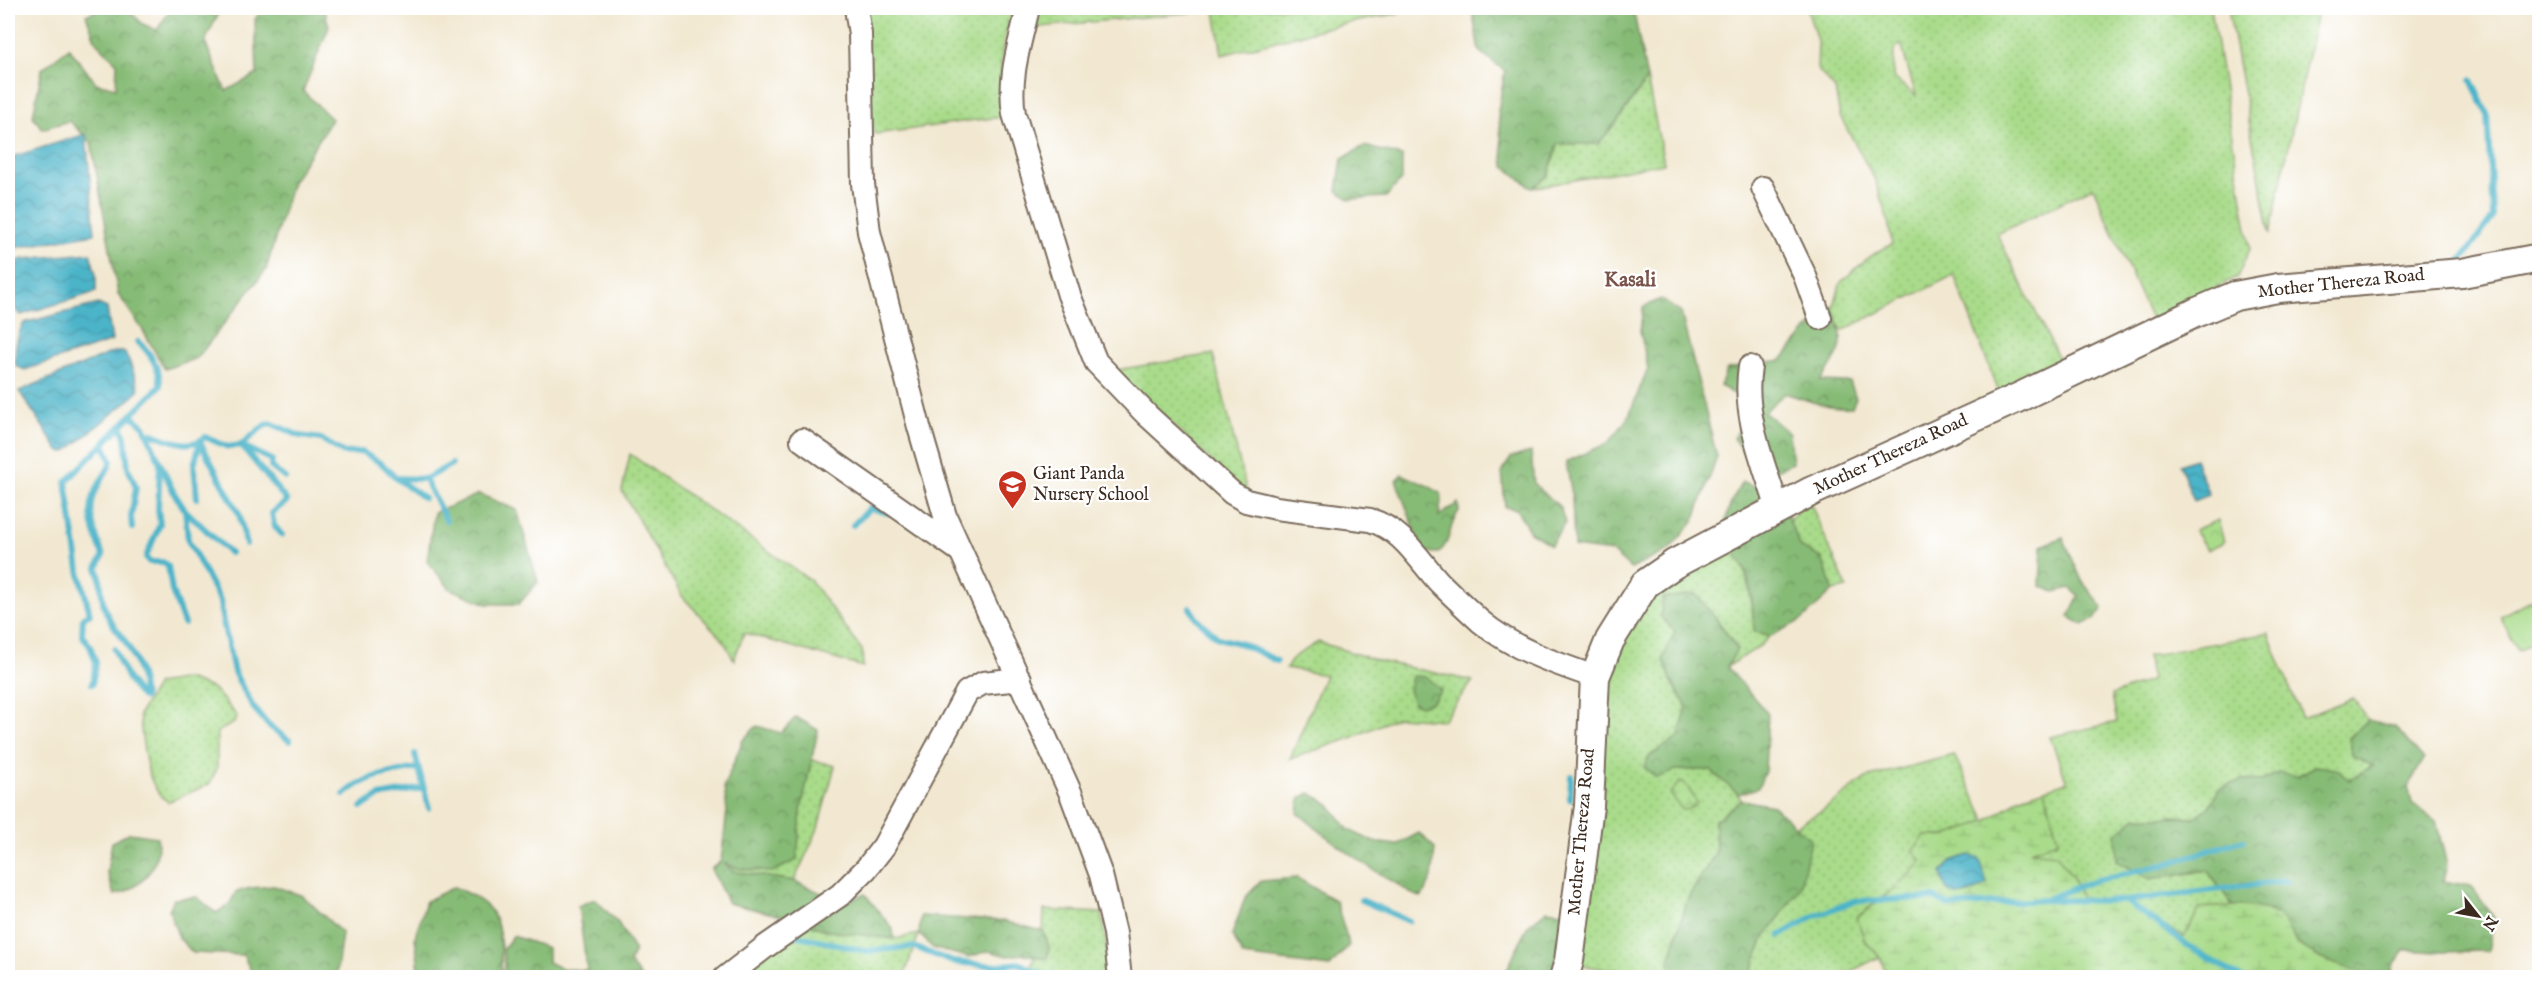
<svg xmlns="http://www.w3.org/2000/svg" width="2547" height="985" viewBox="0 0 2547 985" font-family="'IM FELL English',serif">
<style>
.grass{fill:url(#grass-dots);stroke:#728254;stroke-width:1.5;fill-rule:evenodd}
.forest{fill:url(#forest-crowns);stroke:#60724a;stroke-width:1.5}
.wetland{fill:url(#wetland-marsh);stroke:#728254;stroke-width:1.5}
.park{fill:url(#park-crowns);stroke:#728254;stroke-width:1.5}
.garden{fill:#a9db8a;stroke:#728254;stroke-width:1.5}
.water{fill:url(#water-waves);stroke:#436f74;stroke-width:1.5}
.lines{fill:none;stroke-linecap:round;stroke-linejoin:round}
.stream{stroke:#4bb4c9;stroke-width:6}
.minor-casing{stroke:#7b6c5d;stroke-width:26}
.tertiary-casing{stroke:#7b6c5d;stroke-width:32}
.minor{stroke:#fff;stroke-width:22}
.tertiary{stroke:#fff;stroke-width:28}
.labels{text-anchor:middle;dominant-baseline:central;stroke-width:4.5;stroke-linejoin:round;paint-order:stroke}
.street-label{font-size:18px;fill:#3b2a1e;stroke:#fff}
.poi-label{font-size:18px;fill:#3b2a1e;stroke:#fff;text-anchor:start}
.quarter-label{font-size:21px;font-weight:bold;fill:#7a534b;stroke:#fff}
</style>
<defs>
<pattern id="grass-dots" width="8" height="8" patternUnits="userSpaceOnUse" patternTransform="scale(1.5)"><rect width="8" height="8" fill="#a9db8a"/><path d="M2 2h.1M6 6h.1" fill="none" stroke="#92bc77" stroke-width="1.8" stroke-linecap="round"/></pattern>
<pattern id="forest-crowns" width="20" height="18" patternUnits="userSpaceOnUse" patternTransform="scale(1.5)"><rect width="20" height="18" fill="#86bb76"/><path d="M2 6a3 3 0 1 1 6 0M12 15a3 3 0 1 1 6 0" fill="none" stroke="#6f9860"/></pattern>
<pattern id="wetland-marsh" width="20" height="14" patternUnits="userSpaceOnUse" patternTransform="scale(1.5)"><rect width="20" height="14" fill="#a9db8a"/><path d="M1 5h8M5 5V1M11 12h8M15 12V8" fill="none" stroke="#92bc77"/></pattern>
<pattern id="park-crowns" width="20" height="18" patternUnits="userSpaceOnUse" patternTransform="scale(1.5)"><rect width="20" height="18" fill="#a9db8a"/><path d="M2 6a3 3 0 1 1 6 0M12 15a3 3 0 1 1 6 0" fill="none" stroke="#92bc77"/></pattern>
<pattern id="water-waves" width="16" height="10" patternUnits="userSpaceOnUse" patternTransform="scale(1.5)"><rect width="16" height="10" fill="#4bb4c9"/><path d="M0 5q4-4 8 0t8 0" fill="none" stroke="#4093a3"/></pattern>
</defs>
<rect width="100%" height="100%" fill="#fff"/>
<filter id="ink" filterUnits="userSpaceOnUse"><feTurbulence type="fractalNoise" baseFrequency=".0167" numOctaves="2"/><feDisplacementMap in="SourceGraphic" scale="12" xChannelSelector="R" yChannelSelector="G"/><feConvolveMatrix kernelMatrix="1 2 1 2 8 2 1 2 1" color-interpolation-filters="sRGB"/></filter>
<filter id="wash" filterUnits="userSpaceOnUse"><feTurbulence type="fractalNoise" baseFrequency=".008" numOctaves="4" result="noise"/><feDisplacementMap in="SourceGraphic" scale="24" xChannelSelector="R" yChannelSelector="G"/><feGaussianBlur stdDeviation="1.35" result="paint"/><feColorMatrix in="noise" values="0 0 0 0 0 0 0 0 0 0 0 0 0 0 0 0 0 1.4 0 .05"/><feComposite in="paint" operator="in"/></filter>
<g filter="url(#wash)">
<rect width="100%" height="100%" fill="#f2e8d1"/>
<g class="grass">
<path d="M859,8H1015C997,43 1000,79 1004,117C960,121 917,129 874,134Z"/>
<path d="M1036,8H1415L1395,14L1338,25L1222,55L1215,10L1031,28Z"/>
<path d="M1807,8H1987L1989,13L2018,8H2211L2250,249L2237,277L2152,322L2093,187L1997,234L2061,363L2000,395L1954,275L1842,331L1833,309L1841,282L1870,256L1892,244L1888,221L1875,180L1840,116L1835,89L1817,69L1818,44ZM1901,44L1916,96L1893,77L1894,50Z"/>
<path d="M2228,8H2318L2270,234Z"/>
<path d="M1647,79L1664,163L1532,188L1548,176L1558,144L1615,124Z"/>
<path d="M1213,354L1248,496L1116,370Z"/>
<path d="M630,454L811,581L862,650L863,667L744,633L734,660L723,640L682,596L622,491Z"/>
<path d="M1809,500L1847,588L1833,591L1822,558L1801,548L1789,520Z"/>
<path d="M1731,541L1745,571L1752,605L1754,631L1769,637L1760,646L1727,667L1737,648L1715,617L1695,594L1663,599L1675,632L1671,680L1687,707L1679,737L1650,756L1676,770H1710L1738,794L1742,800L1715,820L1716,852L1688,898L1669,961L1672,977L1576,965L1605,701L1618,652L1641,602Z"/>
<path d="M2268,633L2302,718L2353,698L2368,720L2349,738L2374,766L2349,780L2316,766L2297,776L2278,773L2262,781L2242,780L2220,788L2208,808L2195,817L2170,816L2174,876L2207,870L2233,906L2200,908L2185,937L2160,926L2125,901L2082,900L2072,876L2029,852L2058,841L2045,789L2067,782L2050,737L2117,722L2112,695L2152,680L2147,656Z"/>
<path d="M1318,642L1379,661L1473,681L1443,720L1398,717L1351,738L1290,759L1325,675L1286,668L1294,657Z"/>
<path d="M187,679L214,689L237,716L234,723L217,732V767L210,784L168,802C143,785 144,742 139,715L157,684Z"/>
<path d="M758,745L835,766L817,831L794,881L736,872L721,861Z"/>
<path d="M1954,755L1986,821L1946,836H1925L1923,862L1896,887L1857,917L1865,941L1880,957L1839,977L1753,978L1751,974L1763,940L1800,888L1810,840L1796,826L1826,808L1866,778Z"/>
<path d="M1044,910L1102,913L1110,977L1029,978L1034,957L1047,958L1049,947L1043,931Z"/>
<path d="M805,923L894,939L919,934L904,977H891L884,974L880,977H842L838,972H811L807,977L736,978Z"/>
</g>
<g class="forest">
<path d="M103,8H126L143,24L157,30L170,10L169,8H221L205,42L226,91L257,74L255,19L264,8H324L329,27L303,91L332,119L292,182L266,270L197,358L165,369L142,329L118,294L91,142L69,121L42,129L33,116L42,69L69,48L96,83L116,88L117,63L96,42L86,15Z"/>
<path d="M1470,8H1633L1647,79L1615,124L1598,144H1558L1548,176L1532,188L1504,166L1498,111L1505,71L1479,51L1473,15Z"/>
<path d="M1364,146L1402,156V179L1386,197L1349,199L1337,191L1342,159Z"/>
<path d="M1661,299L1681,313L1717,457L1694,521L1669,550L1631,569L1612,552L1574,547L1572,495L1566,462L1608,443L1627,420L1648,368L1640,331L1643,307Z"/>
<path d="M1833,309C1848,343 1842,352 1820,381L1850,382L1856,398L1852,407C1828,409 1807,400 1785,393L1764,412L1789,433L1792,463L1774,471L1752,464L1733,438L1748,419L1747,401L1720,386L1727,369L1782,360L1807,330Z"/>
<path d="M1531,452L1534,484L1560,507L1565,523L1551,545L1530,532L1516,509L1505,507L1502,471L1511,458Z"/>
<path d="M1402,474C1416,482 1430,484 1442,495L1439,516L1458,503L1459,511C1447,527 1453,541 1438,553L1423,552L1396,480Z"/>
<path d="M1742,482L1783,494L1789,520L1801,548L1822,558L1833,591L1802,620L1769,637L1754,631C1753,611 1753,588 1745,570C1738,556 1724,538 1726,522C1727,508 1736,493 1742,482Z"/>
<path d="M479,494L517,510L538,582L519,604H487L450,589L427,561L434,513Z"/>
<path d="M2063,537L2082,581L2103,608L2095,619L2083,625L2069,617L2079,596L2070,588L2055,592L2040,586L2042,546Z"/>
<path d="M1695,594L1715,617L1737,649L1727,667L1768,714L1765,771L1758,788L1738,794L1710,770H1676L1657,778L1644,767L1650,756L1679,737L1687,707L1671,680L1663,658L1675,632L1661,617L1663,598Z"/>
<path d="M1412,676L1426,677L1441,690L1432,702L1420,706L1413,702L1409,690Z"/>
<path d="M796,717L818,730L801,810L797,860L772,872L740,869L724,863L736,872L794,881L844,903L865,894L893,929L894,939L829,931L786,917L728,903L711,869L721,861L727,811L724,786L743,740L757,726L781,733Z"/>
<path d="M2368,720L2395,727L2424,759L2408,787L2412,803L2436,821L2447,865L2443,881L2471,886L2494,918L2488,951L2438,952L2406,950L2394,964L2389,977C2366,977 2314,960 2298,943C2290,935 2286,923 2278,916C2267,906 2247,907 2233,906L2207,870L2150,879L2117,861L2116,834L2136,817H2195L2208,808L2220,788L2242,780L2262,781L2278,773L2297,776L2316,766L2340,770L2349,780L2373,766L2353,756L2349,738Z"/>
<path d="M1310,793L1328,803L1349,830L1374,842L1397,845L1419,833L1435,848L1432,878L1422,897C1410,895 1407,890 1397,884C1362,864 1329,840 1298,813L1300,798Z"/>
<path d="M1742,800L1773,806L1811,840L1800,888L1763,940L1751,974L1753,977H1672L1669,961L1688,898L1716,852L1715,820Z"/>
<path d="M129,833L157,837C162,864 141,890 114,895L107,872L112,842Z"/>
<path d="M1297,878L1336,901L1349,945L1330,967L1243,956L1232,935L1245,898L1261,881Z"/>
<path d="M274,886L303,896L342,933L336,977H254L243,955L193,953L179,938L169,910L174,899L197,897L216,913L229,905L236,892L251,888Z"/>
<path d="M454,887C489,903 498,909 501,949C501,959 500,970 504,977H420L415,937L426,901Z"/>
<path d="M595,899L618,923L635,951L629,963L641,977L555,978L553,975L529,978L505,977L503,949L513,936L548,948V962L562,969L587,970L578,906Z"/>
<path d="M1547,910L1562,912L1564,925L1551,977L1503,978L1528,925Z"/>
<path d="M921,916L1002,921L1043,931L1049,947L1047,959L1025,954L1007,956L989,951L968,957L933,948L919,934Z"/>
</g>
<g class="wetland">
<path d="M1680,782L1687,786L1697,803L1689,809L1682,810L1670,793Z"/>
<path d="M2045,789L2058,841L2030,851L2056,854L2072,876L2082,900L2125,901L2146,916L2184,937L2200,908C2223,907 2256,901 2277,915C2287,922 2290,937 2299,945C2322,964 2357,971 2385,977H1887L1880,957L1865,941L1857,918L1896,887L1922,862L1913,850L1925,836H1946L1986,821L2011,805L2018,798Z"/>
</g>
<path class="park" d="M2218,520L2224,542L2207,550L2194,530Z"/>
<path class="garden" d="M2539,596V639L2518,651L2500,616Z"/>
<g class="water">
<path d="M86,134L95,234L8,249V158Z"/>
<path d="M90,253L96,274V292L21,315C6,303 7,282 8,263L23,259Z"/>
<path d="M98,304L107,308L112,341L25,370L16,366C14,351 16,336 24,323Z"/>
<path d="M113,352H124L129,360L139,388L135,395L66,452L59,451L19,391Z"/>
<path d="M2195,459L2209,495L2194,501L2180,465Z"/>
<path d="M1969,855L1980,859L1987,883C1977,892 1956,903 1946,888C1944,884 1943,877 1942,873L1951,861Z"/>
</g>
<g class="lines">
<g class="stream">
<path d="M2458,265L2493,217L2487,114L2471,80"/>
<path d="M131,415L144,426L160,463L158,510L160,524L146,557L149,562H163L168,566L172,591L184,624"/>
<path d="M121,426L125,437L128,468L136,487L131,517L132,528"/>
<path d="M146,432C164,437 189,452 205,437L228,447L241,445L272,460L271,467L285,478"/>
<path d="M200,442L239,514L246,544"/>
<path d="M104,444L111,461C108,471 103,477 98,486C84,511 95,532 103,556L97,568C103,581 100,596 105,609C110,625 122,634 129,648C137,663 143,681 144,698C128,686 122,666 114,649"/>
<path d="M161,465L174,493L185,510L230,553"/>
<path d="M397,478L425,479L452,464"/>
<path d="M425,479L446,520"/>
<path d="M197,498L194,465L200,442"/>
<path d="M185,510L188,540L220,601L222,617L234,672L253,707L268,725L290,741"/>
<path d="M853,525L870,508L889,513"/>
<path d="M282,535L274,525L272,513L287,501L241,445L261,428L270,423L300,436L321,439L344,453L362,452L382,464L396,478L424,498"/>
<path d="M1190,608L1197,619L1218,638L1242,644L1277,661"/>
<path d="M92,684L96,663L90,646L82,635L83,617L90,614L79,570L66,482L160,386C161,371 150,351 138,342"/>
<path d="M415,754L429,808"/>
<path d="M344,795C365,775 391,773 418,768"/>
<path d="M1570,799L1571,776"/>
<path d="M362,807L379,796L423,788"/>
<path d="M2049,898L2093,881L2163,865L2243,840"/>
<path d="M1361,900L1409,921"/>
<path d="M2126,901L2187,945L2241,978"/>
<path d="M795,935L866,951L914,947L953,962L997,966L1018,963L1050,978"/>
<path d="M1780,936L1812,917L1854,901L1935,898L1949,906L2044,900L2125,901L2286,881"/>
</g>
</g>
</g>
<g filter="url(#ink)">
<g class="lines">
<defs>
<g id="minor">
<path d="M856,8L860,34L863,184L869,232L919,427L945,516L1071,794L1101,875L1115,933L1120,978"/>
<path d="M1028,8C1020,43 1008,77 1014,114L1069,295L1096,362L1147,415L1232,493L1246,501L1276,508L1370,520C1403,530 1418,559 1440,583C1453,596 1467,609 1480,621C1513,649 1554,663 1595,677"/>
<path d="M1763,188L1805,276L1820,318"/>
<path d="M1750,367C1742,414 1764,464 1778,509"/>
<path d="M802,440L959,550"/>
<path d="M725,978L765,947L840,895L866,869L884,846L967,692L983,683L1020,679"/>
</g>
<path id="tertiary" d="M1564,978L1569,961L1589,806L1595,677L1610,640L1645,584L1674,564L1812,491L2024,395L2195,313L2235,296L2278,288L2462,273L2540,258"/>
</defs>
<use href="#minor" class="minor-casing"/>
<use href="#tertiary" class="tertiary-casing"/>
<use href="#minor" class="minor"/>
<use href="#tertiary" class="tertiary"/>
</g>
</g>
<defs>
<symbol id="school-pin" viewBox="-11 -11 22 30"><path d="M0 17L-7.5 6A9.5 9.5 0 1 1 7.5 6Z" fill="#c8321e" stroke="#fff"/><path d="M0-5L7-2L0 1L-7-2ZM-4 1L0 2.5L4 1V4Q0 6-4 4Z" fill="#fff"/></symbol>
</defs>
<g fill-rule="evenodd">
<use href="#school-pin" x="996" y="468" width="33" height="45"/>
</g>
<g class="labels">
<g class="street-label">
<text transform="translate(2341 284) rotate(-6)">Mother Thereza Road</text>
<text transform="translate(1891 455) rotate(-25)">Mother Thereza Road</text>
<text transform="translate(1582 832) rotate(-85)">Mother Thereza Road</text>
</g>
<g class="poi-label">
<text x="1033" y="474">Giant Panda<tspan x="1033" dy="21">Nursery School</tspan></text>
</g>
<g class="quarter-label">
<text x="1630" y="280">Kasali</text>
</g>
</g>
<rect width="2547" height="985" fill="none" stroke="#fff" stroke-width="30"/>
<g transform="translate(2478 916) rotate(121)" stroke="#ffffff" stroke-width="4.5" paint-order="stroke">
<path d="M0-4.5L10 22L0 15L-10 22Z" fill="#3b2a1e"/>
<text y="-9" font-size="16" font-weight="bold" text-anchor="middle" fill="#3b2a1e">N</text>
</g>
</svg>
